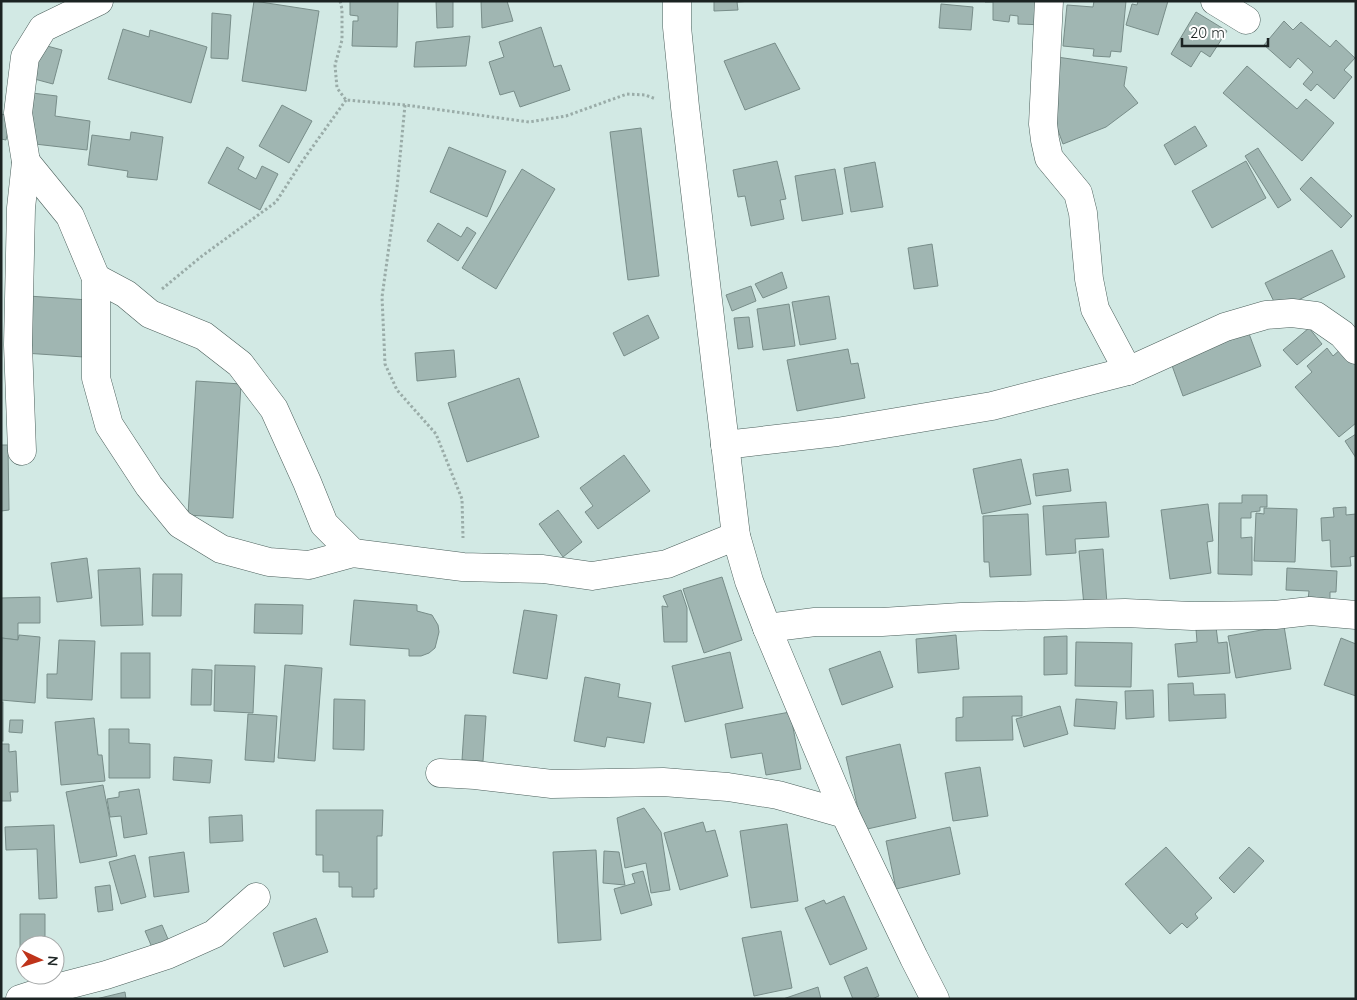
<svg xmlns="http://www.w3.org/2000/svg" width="1357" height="1000" viewBox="0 0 1357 1000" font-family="Quicksand,sans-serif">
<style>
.building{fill:#a0b6b2;stroke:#788d89}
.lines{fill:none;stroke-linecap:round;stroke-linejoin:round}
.minor-casing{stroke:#4b5f5b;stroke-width:29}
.path{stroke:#9aaca8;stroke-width:3;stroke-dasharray:2.5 2.5;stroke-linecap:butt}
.minor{stroke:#fff;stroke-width:28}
</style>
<rect width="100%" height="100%" fill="#d2e9e4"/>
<g class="building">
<path d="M254,1L319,11L306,91L242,81Z"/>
<path d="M350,1H398L397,47L352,46L353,21H358V16L350,15Z"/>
<path d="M436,1H453V27L437,28Z"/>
<path d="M481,1H507L513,21L482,28Z"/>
<path d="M714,1H752L737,2L738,10L714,11Z"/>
<path d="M985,1H1046L1045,25L1018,24V16L1010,15L1009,22L993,20V2H985Z"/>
<path d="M1094,1H1126L1121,52L1111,51L1110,57L1093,56L1094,49L1063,46L1067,5L1093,7Z"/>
<path d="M1138,1H1168L1158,35L1126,25L1132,4L1137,5Z"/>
<path d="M941,4L973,7L971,30L939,28Z"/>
<path d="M1196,12L1227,31L1210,57L1201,51L1191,67L1171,54Z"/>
<path d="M212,13L231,15L228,59L211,58Z"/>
<path d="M1284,21L1293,30L1301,22L1330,47L1336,40L1355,58L1344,70L1352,77L1334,99L1317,84L1311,91L1303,84L1313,72L1298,58L1290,68L1264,45Z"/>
<path d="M541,27L554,67L561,65L570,90L520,107L514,91L500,95L489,62L504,57L499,42Z"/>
<path d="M123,29L149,37L150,30L207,47L191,103L108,79Z"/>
<path d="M470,36L466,66L414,67L416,42Z"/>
<path d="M36,43L62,50L53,84L27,77Z"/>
<path d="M775,43L800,89L745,110L724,61Z"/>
<path d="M1057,57L1127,67L1124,86L1138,103L1106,127L1063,144L1045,95Z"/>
<path d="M1247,66L1297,109L1306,99L1334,123L1302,161L1223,93Z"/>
<path d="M32,93L57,96L55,116L90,121L87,150L26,143Z"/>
<path d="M282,105L312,121L289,163L259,146Z"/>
<path d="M1,114L11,116L6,140L1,139Z"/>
<path d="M1195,126L1207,146L1175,165L1164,145Z"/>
<path d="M641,128L659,276L628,280L610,132Z"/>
<path d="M131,132L163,137L157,180L127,177L128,171L88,165L92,135L130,140Z"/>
<path d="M227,147L244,157L238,169L256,179L262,166L278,174L260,210L208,183Z"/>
<path d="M449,147L506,171L487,217L430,192Z"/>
<path d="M1258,148L1291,200L1278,208L1245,156Z"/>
<path d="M777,161L786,199L780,200L784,219L751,226L745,196L738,197L733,170Z"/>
<path d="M1246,161L1266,198L1212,228L1192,191Z"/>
<path d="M875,162L883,207L851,212L844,168Z"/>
<path d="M522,169L555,189L496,289L462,268Z"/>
<path d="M835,169L843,214L802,221L795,176Z"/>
<path d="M1311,177L1352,216L1341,228L1300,189Z"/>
<path d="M438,223L461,237L467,227L476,233L458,261L427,241Z"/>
<path d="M932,244L938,286L914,289L908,248Z"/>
<path d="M1332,250L1345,277L1278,310L1265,283Z"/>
<path d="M782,272L787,288L763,298L755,284Z"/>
<path d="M751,286L756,301L732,311L726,295Z"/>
<path d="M28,296L89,300L84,357L24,353Z"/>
<path d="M829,296L836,339L800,345L792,302Z"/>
<path d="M789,304L795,346L763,350L757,309Z"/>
<path d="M648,315L659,338L624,356L613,333Z"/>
<path d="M749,317L753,347L738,349L734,318Z"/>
<path d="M1309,328L1322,344L1297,365L1283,350Z"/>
<path d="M1248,331L1261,366L1183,396L1170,360Z"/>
<path d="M1327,348L1333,356L1342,348L1356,363V423L1339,437L1295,387L1312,372L1307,366Z"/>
<path d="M848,349L851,364L858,363L865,398L797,411L787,360Z"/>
<path d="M454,350L456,377L417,381L415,353Z"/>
<path d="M519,378L539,437L467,462L448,403Z"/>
<path d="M196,381L241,384L233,518L188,515Z"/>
<path d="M1356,434V458L1345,441Z"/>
<path d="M1,445H8L9,510L1,511Z"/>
<path d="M624,455L650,491L598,529L585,512L593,506L580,488Z"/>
<path d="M1021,459L1031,504L982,514L973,469Z"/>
<path d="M1068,469L1071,491L1036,496L1033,474Z"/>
<path d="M1242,495H1267V507H1260V511L1251,512V518H1241V538L1252,537V575L1218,574L1219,503H1242Z"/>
<path d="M1106,502L1109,537L1075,539L1076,553L1046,555L1043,506Z"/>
<path d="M1208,504L1213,541L1207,542L1211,573L1170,579L1161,510Z"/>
<path d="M1346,507V515L1356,514V556L1350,557L1351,566L1331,567L1330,540L1322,541L1321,518L1334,517L1333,508Z"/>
<path d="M1264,508L1297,509L1295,562L1254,561L1256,513L1264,514Z"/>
<path d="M558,510L582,542L563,557L539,524Z"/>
<path d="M1028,514L1031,575L990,577L989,562H984L983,516Z"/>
<path d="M1103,549L1107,604L1084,606L1079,551Z"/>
<path d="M87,558L92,598L57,602L51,563Z"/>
<path d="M140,568L143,625L101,626L98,570Z"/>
<path d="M1287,568L1337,571L1336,592H1330V601L1308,600L1309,591L1286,590Z"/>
<path d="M153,574H182L181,616H152Z"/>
<path d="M722,577L742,640L704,653L683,589Z"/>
<path d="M681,590L687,608V642H664L662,606L668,607L663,596Z"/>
<path d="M40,597V623H18V640L1,638V598Z"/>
<path d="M354,600L417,605V611L432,615L438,625L439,632L435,648L429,653L421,656H409V649L350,645Z"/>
<path d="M255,604L303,605L302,634L254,633Z"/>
<path d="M524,610L557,615L547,679L513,673Z"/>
<path d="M1284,626L1291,669L1236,678L1228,636Z"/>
<path d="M1216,627L1218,643L1227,642L1230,673L1178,677L1175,644L1197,642L1196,629Z"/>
<path d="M19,635L40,637L35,703L1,700L2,638L18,640Z"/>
<path d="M956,635L959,669L918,673L916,639Z"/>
<path d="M1067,636V674L1044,675V637Z"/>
<path d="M1341,638L1356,644V696L1324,685Z"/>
<path d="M59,640L95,641L92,700L47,698V674H57Z"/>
<path d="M1076,642L1132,643L1131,687L1075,686Z"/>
<path d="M880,651L893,687L842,705L829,669Z"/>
<path d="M730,652L743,708L685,722L672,666Z"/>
<rect x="121" y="653" width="29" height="45"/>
<path d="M215,665L255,666L253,713L214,711Z"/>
<path d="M285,665L322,668L315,761L278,758Z"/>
<path d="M192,669L212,670L211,705H191Z"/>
<path d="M585,677L620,684L618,697L651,703L644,743L607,737L605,747L574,741Z"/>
<path d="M1193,683L1194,695L1225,694L1226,718L1169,721L1168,684Z"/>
<path d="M1153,690L1154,717L1126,719L1125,691Z"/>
<path d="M1022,696V716H1012L1013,740L956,741V718L963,717V697Z"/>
<path d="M334,699L365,700L364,750L333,749Z"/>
<path d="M1076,699L1117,702L1115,729L1074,726Z"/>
<rect x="1" y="702" width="2" height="39"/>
<path d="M1060,706L1068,734L1024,747L1016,719Z"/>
<path d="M790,712L801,769L766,775L762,753L731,758L725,724Z"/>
<path d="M248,714L277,716L274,762L245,760Z"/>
<path d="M465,715L486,716L483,761L462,760Z"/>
<path d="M94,718L98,755H102L105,781L61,785L55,722Z"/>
<path d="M10,720H23L22,733L9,732Z"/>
<path d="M109,729H129V743L150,744V778H109Z"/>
<path d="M1,744H9V752L16,751L18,792H10L11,801H1Z"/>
<path d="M900,744L916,818L863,830L846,757Z"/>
<path d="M174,757L212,760L210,783L173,780Z"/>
<path d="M980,767L988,816L953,821L945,773Z"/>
<path d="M103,785L117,856L80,863L66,792Z"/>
<path d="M139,789L147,834L124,838L121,816L110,817L107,799L119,797V792Z"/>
<path d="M644,808L661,832L670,890L651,893L646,863L625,868L617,818Z"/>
<path d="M316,810H383L382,836H377V889H374V897H352V887H339V872H323V855H316Z"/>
<path d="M242,815L243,841L210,843L209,817Z"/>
<path d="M703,822L706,832L715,830L728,876L680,890L664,833Z"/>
<path d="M787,824L798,901L751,908L740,831Z"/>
<path d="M54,825L57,898L39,899L37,849L6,850L5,827Z"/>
<path d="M950,827L960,874L896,889L886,841Z"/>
<path d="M1166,847L1212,898L1195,914L1198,918L1187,928L1182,923L1170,934L1125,884Z"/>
<path d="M1249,847L1264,861L1234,893L1219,878Z"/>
<path d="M596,850L601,940L558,943L553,852Z"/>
<path d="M604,851L619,852L625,885L603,883Z"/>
<path d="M184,852L189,892L154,897L149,857Z"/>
<path d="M135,855L146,897L121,904L109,862Z"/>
<path d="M643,871L652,905L621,914L614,889L635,883L632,874Z"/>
<path d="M110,885L113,910L98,912L95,887Z"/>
<path d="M844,896L867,949L830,965L805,908L824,900L826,904Z"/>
<path d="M20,914H45V945H25V962H20Z"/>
<path d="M316,918L328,952L284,967L273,933Z"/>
<path d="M162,925L171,946L154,952L145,931Z"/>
<path d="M781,931L792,988L754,996L742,938Z"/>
<path d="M867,967L879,996L872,999H853L844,977Z"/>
<path d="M818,987L821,999H783Z"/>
<path d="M125,992L126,999H96Z"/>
</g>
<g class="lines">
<defs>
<g id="minor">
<path d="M677,1V27L685,107L736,536L749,581L767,628L845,814L914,958L935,999"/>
<path d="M1049,1L1043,124L1045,140L1049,158L1078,193L1083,213L1089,279L1095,309L1128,371"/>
<path d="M1215,1L1246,20"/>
<path d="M26,162L70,216L96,278V378L109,425L149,486L180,524L221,549L269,562L309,565L353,553L463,567L543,569L592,576L667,564L736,536"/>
<path d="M96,278L126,294L150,314L204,336L240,364L274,409L307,482L324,524L353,553"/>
<path d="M725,445L837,432L992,406L1128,371L1225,327L1266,315L1292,313L1316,316L1342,334L1356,350"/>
<path d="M22,451L18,345L21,208L26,162L18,113L25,57L43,28L99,1"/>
<path d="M767,628L815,622H882L961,617L1125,613L1192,616L1275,615L1310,611L1356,615"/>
<path d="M440,773L475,775L552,784L663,782L728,787L778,795L845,814"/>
<path d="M20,999L48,990L106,975L167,955L214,934L256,897"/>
</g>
</defs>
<use href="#minor" class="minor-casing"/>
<g class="path">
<path d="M340,1L342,9V40L335,65L337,88L346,100L405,105L529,122L566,116L627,94L645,95L656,99"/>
<path d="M405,105L397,188L382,297L385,364L397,390L436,434L462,499L463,538"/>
<path d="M162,289L202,256L276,202L301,163L346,100"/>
</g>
<use href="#minor" class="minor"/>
</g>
<rect width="1357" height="1000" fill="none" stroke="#1b2322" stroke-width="5"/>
<g transform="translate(40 960) rotate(94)"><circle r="24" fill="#ffffff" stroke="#a4a7a7"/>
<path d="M0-4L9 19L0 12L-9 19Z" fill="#bf341a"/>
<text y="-8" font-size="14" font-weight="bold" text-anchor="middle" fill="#1b2322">N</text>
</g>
<path d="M1182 38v8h86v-8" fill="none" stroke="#1b2322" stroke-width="2.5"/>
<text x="1190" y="38" font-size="15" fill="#1b2322" stroke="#ffffff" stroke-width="4" paint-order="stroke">20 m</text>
</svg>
